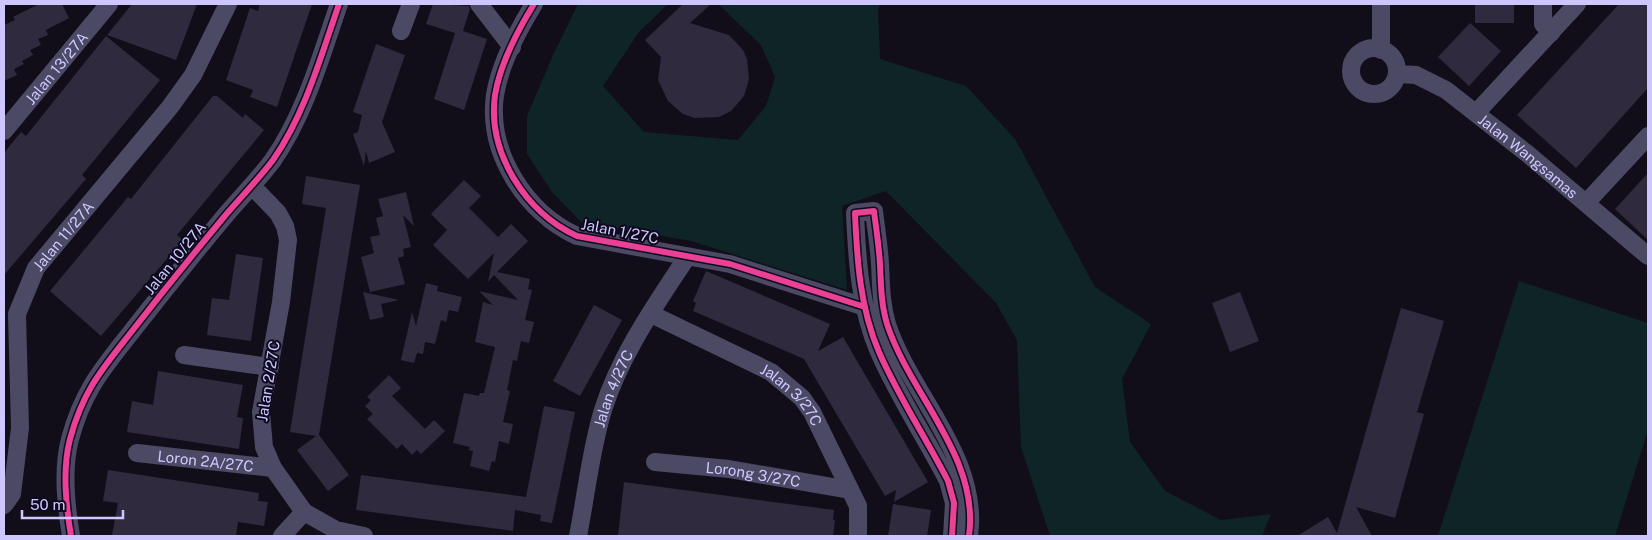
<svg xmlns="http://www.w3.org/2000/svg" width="1652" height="540" viewBox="0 0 1652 540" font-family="'Public Sans',sans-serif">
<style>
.green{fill:#0e2426}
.building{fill:#2f2a3d}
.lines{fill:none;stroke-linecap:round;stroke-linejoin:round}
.minor{stroke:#4b4963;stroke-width:18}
.cycleway-casing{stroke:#0e0a1e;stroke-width:9}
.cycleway{stroke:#ea4096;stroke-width:6}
.labels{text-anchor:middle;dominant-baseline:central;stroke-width:4;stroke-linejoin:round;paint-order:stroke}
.street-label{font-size:15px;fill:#cec7ff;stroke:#0e0a1e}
</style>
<rect width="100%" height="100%" fill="#110e1a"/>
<g class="green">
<path d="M578,4H668L639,32L603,86L644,132L738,140L766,106L775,77L761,45L718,4H880L878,10L880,59L966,86L1015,139L1095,287L1151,324L1122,379L1130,442L1165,491L1221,520L1271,514L1262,536H1050L1021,447L1017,340L996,303L886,191L842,206L847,290L691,241L581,222L552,192L527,154V116L553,55Z"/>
<path d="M1519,281L1648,323V430L1615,536H1438Z"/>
</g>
<g class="building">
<path d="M39,4H62L69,18L46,30L48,35L38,39L41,45L30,50L33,55L22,61L24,64L14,69L17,75L4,81V25L15,20L13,17Z"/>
<path d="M132,4H197L176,60L107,35Z"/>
<path d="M260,4H312L277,107L250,97L253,90L226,80L250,8L258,11Z"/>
<path d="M433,4L469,6L470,9L463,31L487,39L464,110L434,99L455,33L426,24Z"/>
<path d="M683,4H711L690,23L729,35L743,50L747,59L749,79L744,96L731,111L719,117L695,118L683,114L668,101L658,80L661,57L645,40Z"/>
<rect x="1475" y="4" width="39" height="19"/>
<path d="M1619,4H1648V88L1576,168L1517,115Z"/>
<path d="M1470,23L1501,51L1469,86L1438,57Z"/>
<path d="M106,36L160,80L82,175L86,179L4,275V153L21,132L26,136Z"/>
<path d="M376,44L405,55L382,122L395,152L369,163L366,151L364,166L353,134L358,132L362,115L353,112Z"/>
<path d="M213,96H217L243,118L245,114L264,130L177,235L183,240L101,336L50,291L128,197L131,199Z"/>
<path d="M1648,173V240L1615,209Z"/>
<path d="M306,176L360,185L319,435L349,475L328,491L297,450L316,436L290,432L326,208L302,204Z"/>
<path d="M464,180L481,196L469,208L498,237L511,224L528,241L497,272L530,279L528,289L532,290L525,320L534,322L529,343L521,341L517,361L513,360L507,390L510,391L503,422L513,424L509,444L499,441L495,462L492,461L489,471L470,466L473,451L469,450L470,447L453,443L464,393L479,396L480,393H484L495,347L475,342L483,302L493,305L479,291L518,300L494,275L488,282L494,253L468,279L433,245L447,230L431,214Z"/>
<path d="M406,192L414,226L403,215L411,247L403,249L404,256L398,258L405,284L370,292L361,257L374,253L370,237L380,235L376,218L383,216L378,199Z"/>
<path d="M236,254L263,258L251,341L207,335L212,298L229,300Z"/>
<path d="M706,271L830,324L818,351L843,337L928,482L894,502L896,490L885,496L804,359L693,311L696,303L693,301Z"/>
<path d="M426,283L438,286L437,291L462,297L458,312L449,310L446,322L441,320L435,344L425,342L423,354L417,353L414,363L401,360L412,312L416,326Z"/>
<path d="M363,292L399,300L381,304L384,317L370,320Z"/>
<path d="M1240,292L1259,341L1230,352L1212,303Z"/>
<path d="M594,305L622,320L580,396L553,381Z"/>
<path d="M1401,308L1444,321L1417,412L1424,414L1395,518L1356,507L1372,536H1297L1328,517L1337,533Z"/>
<path d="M158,371L243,385L237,417L243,418L239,449L127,432L132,401L153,405Z"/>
<path d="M389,375L401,388L392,396L425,429L434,420L445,431L421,454L417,450L412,455L402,444L397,449L367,419L373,414L365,406L371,400L367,397Z"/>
<path d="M544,406L575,412L552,523L540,521L541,515L515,510L513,531L356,510L361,475L526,497Z"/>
<path d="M108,470L259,493L258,501L268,502L264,526L238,522L236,536L112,535L118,503L103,501Z"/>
<path d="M624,482L834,510L833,520H835L833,536H618Z"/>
<path d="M893,504L931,510L927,536H888Z"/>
</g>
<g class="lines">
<g class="minor">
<path d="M479,4L512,47"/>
<path d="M534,4C518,30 500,64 495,95C487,153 526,213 577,236L730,264L865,307"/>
<path d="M1381,4V50"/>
<path d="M1543,4V24L1551,33"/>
<path d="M401,31L411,4"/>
<circle cx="1374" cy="71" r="23"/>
<path id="s1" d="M1397,74L1416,75L1446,90L1529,155L1648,256"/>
<path d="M1476,113L1577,4"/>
<path id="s2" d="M4,131L109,4"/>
<path d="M252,186L278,213L285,226L288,240L281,302L261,412L264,447L273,468L304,512L336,530L364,536"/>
<path d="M1586,203L1648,136"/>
<path id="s3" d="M651,314L771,372L802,398L812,412L858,506V536"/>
<path d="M184,355L270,367"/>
<path id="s4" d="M137,453L273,468"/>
<path id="s5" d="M655,462L729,469L850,490"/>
<path id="s6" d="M4,505L12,494L20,428L17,314L36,268L170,107L193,75L228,4"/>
<path d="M71,536C66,505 62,470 70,439C84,387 105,366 136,326C165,289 194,253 224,217C240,198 258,180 273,160C305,114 321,56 339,4"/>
<path d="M282,536L304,512"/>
<path id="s7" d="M578,536C586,496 591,448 603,410C620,355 656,304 687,257"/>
<path d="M952,536L954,503L948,481C926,438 898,396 879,352C860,308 857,260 855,213L874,211C876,228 879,246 880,264C881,284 881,304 887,324C910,395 980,457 969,536"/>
</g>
<defs>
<g id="cycleway">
<path d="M534,4C518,30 500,64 495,95C487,153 526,213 577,236L730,264L865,307"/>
<path d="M71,536C66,505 62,470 70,439C84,387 105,366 136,326C165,289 194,253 224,217C240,198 258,180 273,160C305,114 321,56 339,4"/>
<path d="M952,536L954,503L948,481C926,438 898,396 879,352C860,308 857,260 855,213L874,211C876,228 879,246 880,264C881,284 881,304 887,324C910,395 980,457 969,536"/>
</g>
</defs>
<use href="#cycleway" class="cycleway-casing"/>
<use href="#cycleway" class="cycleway"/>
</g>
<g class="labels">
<g class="street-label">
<text stroke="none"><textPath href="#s2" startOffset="82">Jalan 13/27A</textPath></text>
<text stroke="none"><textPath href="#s1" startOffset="158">Jalan Wangsamas</textPath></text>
<text transform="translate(620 231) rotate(11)">Jalan 1/27C</text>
<text stroke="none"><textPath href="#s6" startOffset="286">Jalan 11/27A</textPath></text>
<text transform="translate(175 258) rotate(-51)">Jalan 10/27A</text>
<text transform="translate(268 381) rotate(-81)">Jalan 2/27C</text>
<text stroke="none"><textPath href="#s7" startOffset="152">Jalan 4/27C</textPath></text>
<text stroke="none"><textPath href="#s3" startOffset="164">Jalan 3/27C</textPath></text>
<text stroke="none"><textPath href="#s4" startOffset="69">Loron 2A/27C</textPath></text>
<text stroke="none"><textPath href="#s5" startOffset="99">Lorong 3/27C</textPath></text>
</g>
</g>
<rect width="1652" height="540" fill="none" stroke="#cec7ff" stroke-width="10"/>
<path d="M22 510v8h101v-8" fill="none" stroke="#cec7ff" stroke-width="2.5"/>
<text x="30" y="510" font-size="15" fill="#cec7ff" stroke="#0e0a1e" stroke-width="4" paint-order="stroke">50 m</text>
</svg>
